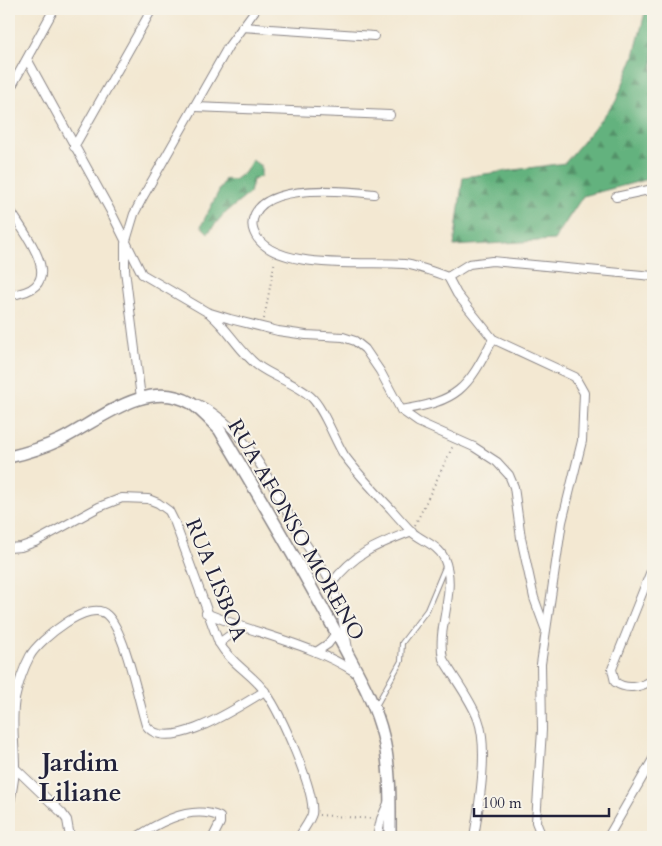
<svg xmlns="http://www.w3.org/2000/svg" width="662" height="846" viewBox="0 0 662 846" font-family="Cardo,serif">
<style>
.forest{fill:url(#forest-firs);stroke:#436a5c}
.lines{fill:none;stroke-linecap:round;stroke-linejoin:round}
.service-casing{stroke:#8a8586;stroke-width:6}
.minor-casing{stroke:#8a8586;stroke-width:10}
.secondary-casing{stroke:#8a8586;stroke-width:14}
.path{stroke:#8a8586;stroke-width:2;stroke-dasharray:1 4;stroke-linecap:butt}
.service{stroke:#fff;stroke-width:4}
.minor{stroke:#fff;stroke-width:8}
.secondary{stroke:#fff;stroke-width:11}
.labels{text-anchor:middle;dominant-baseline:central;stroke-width:4;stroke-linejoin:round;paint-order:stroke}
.street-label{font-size:21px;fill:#22223b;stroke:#f7f3e8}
.district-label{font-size:26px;font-weight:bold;fill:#22223b;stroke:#f7f3e8}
</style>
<defs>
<pattern id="forest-firs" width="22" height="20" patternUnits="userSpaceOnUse" patternTransform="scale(1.25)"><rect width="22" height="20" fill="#64b27e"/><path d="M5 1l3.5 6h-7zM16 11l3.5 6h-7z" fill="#529068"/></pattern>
</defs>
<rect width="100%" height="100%" fill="#f7f3e8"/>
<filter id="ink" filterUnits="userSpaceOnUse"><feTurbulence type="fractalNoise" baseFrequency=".02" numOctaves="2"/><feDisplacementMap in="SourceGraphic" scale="10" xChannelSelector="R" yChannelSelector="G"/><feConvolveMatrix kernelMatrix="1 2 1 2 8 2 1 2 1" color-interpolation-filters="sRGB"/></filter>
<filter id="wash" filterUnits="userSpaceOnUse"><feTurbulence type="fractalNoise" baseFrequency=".0096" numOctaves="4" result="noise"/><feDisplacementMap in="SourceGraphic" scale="20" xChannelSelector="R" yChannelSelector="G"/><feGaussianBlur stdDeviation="1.12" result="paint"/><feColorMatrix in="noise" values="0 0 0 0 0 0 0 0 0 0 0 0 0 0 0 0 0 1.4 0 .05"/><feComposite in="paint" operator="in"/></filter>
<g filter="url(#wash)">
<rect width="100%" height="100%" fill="#f3e8d2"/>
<g class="forest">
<path d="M646,9H653V178L583,196L554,240L454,246L463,177L565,163L616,101L634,56Z"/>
<path d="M252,160L261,166V176L253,180L250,193L223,215L208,233L201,226L225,179L234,180L246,171Z"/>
</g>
</g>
<g filter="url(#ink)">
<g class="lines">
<defs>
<path id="service" d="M376,706L401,661L402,643L427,610L445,567"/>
<g id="minor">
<path d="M242,27L374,36"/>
<path d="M27,59L110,210L142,274L207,312L230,319L278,331L306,335L343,337L355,341L365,349L380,371L401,410L418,422L474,447L497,462L509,475L514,487L521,538L534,598L545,628"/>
<path d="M9,91L54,9"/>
<path d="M195,107L390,115"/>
<path d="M74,147L152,9"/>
<path d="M374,194C347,191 270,183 255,214C252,220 251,225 254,232C270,272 368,261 404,264C419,266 434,272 448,277"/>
<path d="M616,197L653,189"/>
<path d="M9,208C26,237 72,289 9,295"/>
<path d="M448,277L457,294L493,339L575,377L584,393L582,441L562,522L541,664L542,730L536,822L542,837"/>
<path d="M448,277L469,264L492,261L653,276"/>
<path d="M211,315C229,330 239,351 257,365C273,377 295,383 310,396C323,407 334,439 344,455C358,474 375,492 391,509C398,517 405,525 412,532C422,541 438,545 444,558C458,591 436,625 443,659C454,678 470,698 478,719C489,748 479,806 474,837"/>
<path d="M141,398L125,270V244L134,214L144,195L228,47L256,9"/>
<path d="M198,404C251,430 273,490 302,538C311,553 325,569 332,586C341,606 344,627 348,649"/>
<path d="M401,410C458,401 467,390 493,339"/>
<path d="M9,548L21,547L35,542L99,507L122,498L148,499L158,503L169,511L175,523L219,643C231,664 253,674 266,693C280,712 316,792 312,814C310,821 303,830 299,837"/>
<path d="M653,566L612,669L615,682C626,690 642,688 653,679"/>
<path d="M331,584C355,553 376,545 412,531"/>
<path d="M206,613C255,634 310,643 355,672"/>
<path d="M219,643L240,628"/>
<path d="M316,652L328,644L336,633"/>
<path d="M15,768L62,813L67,820L70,837"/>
<path d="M9,808C11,795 15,780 15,767C15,744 11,722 15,699C18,685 23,669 30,656C39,640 90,598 107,615C125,631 138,699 146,725C167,756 241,705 265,691"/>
<path d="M137,837C159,822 193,804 220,817V823L213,837"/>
<path d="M377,837L381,819L389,801"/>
<path d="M608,837L653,759"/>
</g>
<path id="secondary" d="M9,457C26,453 43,448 60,440C97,422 147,377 191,403C201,410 210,420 219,429C260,497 300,566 338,636C354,667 375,701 383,736C391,769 390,803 390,837"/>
</defs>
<use href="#service" class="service-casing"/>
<use href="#minor" class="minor-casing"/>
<use href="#secondary" class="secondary-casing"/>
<g class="path">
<path d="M264,319L275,260"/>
<path d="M415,525L453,446"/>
<path d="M319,815L374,819"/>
</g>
<use href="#service" class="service"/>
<use href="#minor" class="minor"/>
<use href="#secondary" class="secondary"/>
</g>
</g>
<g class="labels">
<g class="street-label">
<text transform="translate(296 530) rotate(60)">RUA AFONSO MORENO</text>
<text transform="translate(216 580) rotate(68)">RUA LISBOA</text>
</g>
<g class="district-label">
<text x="80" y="762">Jardim<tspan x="80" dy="30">Liliane</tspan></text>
</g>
</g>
<rect width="662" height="846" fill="none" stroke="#f7f3e8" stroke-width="30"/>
<path d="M474 808v8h135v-8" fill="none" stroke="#22223b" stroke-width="2.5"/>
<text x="482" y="808" font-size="15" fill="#22223b" stroke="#f7f3e8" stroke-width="4" paint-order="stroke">100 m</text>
</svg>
